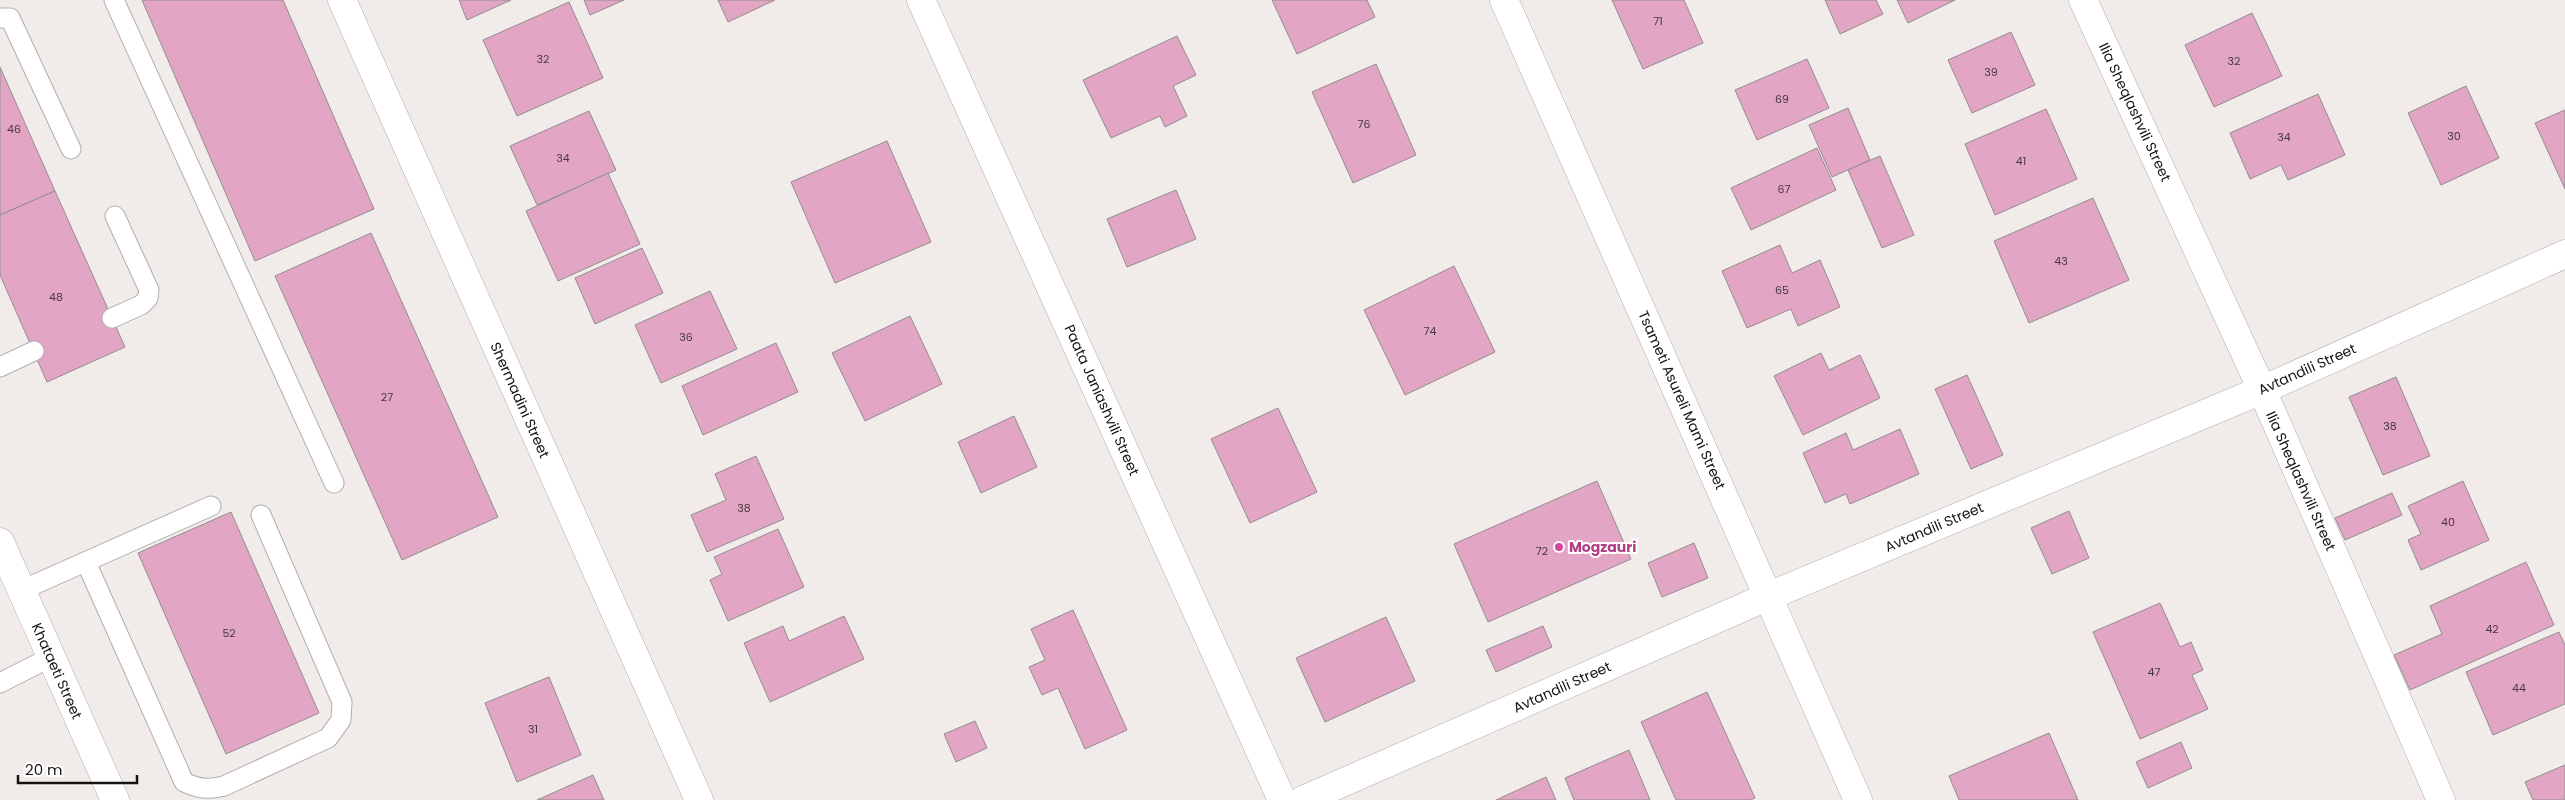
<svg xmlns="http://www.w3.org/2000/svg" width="2565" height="800" viewBox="0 0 2565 800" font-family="Poppins,sans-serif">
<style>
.building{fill:#e2a5c3;stroke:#918d8f}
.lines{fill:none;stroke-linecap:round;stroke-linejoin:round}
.service-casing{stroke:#b2adac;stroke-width:21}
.minor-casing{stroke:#b2adac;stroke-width:29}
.tertiary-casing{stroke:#b2adac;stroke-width:29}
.service{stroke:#fff;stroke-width:19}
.minor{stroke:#fff;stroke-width:28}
.tertiary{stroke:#fff;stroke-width:28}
.hotel-dot{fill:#d1479c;stroke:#fff;stroke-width:2}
.labels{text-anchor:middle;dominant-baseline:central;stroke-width:4;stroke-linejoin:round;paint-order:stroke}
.number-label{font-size:11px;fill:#48383f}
.street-label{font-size:14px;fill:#151413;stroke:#fff}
.hotel-label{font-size:14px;font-weight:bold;fill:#b23c85;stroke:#fff;text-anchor:start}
</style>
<rect width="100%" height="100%" fill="#f1ecea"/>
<g class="building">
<path d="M142,0H283L374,209L255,261Z"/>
<path d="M459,0H511L467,20Z"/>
<path d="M584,0H624L590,15Z"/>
<path d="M718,0H775L728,22Z"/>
<path d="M1272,0H1367L1375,17L1297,54Z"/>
<path d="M1612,0H1684L1703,43L1643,69Z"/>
<path d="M1825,0H1876L1883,14L1840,34Z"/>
<path d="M1897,0H1955L1908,23Z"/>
<path d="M569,2L603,78L517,116L483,40Z"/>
<path d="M2252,13L2282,76L2214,107L2185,45Z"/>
<path d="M2011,32L2035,85L1972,113L1948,60Z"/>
<path d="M1177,36L1196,75L1173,86L1187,116L1165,127L1160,116L1111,138L1083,80Z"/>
<path d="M1807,59L1829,108L1757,140L1735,90Z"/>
<path d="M1376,64L1416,155L1353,183L1312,92Z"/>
<path d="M0,67L55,191L0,215Z"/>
<path d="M2466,86L2499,158L2441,185L2408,113Z"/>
<path d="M2318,94L2345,155L2288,180L2281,165L2250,179L2230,133Z"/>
<path d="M1848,108L1870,160L1832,177L1809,125Z"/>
<path d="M2046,109L2077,179L1995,215L1965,144Z"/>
<path d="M2565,110V189L2535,123Z"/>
<path d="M589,111L616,170L537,205L510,146Z"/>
<path d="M887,141L931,242L835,283L791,182Z"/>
<path d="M1817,148L1836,190L1751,230L1731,188Z"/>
<path d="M1880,156L1914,235L1882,248L1848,170Z"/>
<path d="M608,173L640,244L558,281L526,211Z"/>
<path d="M1176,190L1196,239L1127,267L1107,219Z"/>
<path d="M55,191L125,347L47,382L0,275V215Z"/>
<path d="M2093,198L2129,280L2029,323L1994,241Z"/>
<path d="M371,233L498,517L402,560L275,276Z"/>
<path d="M1780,245L1792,273L1820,260L1840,307L1798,326L1791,309L1747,328L1722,271Z"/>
<path d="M642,248L663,293L595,324L575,278Z"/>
<path d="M1454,266L1495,352L1405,395L1364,310Z"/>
<path d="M710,291L737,349L661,383L635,325Z"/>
<path d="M910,316L942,384L865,421L832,353Z"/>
<path d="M776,343L798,392L703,435L682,386Z"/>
<path d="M1821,353L1829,370L1860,355L1880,398L1803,435L1774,376Z"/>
<path d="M1967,375L2003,455L1971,469L1935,389Z"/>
<path d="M2396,377L2430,456L2383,475L2349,397Z"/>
<path d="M1278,408L1317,492L1250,523L1211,439Z"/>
<path d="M1014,416L1037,467L981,493L958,442Z"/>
<path d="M1900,429L1919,474L1850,504L1846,494L1825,503L1803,453L1846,433L1853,450Z"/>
<path d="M756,456L784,519L707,552L691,515L726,500L715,474Z"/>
<path d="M1597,481L1631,559L1488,622L1454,544Z"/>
<path d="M2463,481L2489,540L2421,570L2408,540L2421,534L2408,506Z"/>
<path d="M2392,493L2402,515L2345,540L2335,518Z"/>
<path d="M2069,511L2089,558L2052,574L2031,528Z"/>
<path d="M231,512L319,713L226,754L138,553Z"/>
<path d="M778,529L804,587L728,621L710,580L722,574L714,557Z"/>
<path d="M1694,543L1708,578L1662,597L1648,563Z"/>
<path d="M2526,562L2554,625L2410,690L2394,655L2442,634L2430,606Z"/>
<path d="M2160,603L2180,647L2191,642L2203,670L2192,675L2208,709L2140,739L2093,632Z"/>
<path d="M1073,610L1127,730L1085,749L1058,688L1042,695L1029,667L1045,660L1031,629Z"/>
<path d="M844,616L864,659L770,702L744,643L783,626L789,641Z"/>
<path d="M1386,617L1415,681L1325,722L1296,658Z"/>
<path d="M1543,626L1552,647L1496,672L1486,650Z"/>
<path d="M2559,632L2565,645V704L2493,735L2466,672Z"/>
<path d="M549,677L581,755L517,782L485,703Z"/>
<path d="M1707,692L1755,798L1750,800H1676L1641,722Z"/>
<path d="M975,721L987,748L956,762L944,734Z"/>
<path d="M2049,733L2078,800H1959L1949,776Z"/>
<path d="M2181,742L2192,768L2148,788L2136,762Z"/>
<path d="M1629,750L1650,800H1574L1565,778Z"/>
<path d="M2565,765V800H2533L2525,782Z"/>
<path d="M593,775L604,800H537Z"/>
<path d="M1546,777L1556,800H1496Z"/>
</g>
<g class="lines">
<defs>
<g id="service">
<path d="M114,0L334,483"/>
<path d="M0,18H10L71,149"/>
<path d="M112,318L141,305L148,298L149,290L115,216"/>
<path d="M0,367L34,351"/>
<path d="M86,562L184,782C199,789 208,790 224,786L328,738L341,720L342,702L261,515"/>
<path d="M22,590L211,506"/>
<path d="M0,683L51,657"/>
</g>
<g id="minor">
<path d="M342,0L699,800"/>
<path d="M921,0L1282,800"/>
<path d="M2083,0L2262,390L2441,800"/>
<path d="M0,542L115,800"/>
</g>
<g id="tertiary">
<path d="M1504,0L1858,800"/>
<path d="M1303,800L1769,596L2262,390L2565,254"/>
</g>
</defs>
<use href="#service" class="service-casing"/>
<use href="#minor" class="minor-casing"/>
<use href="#tertiary" class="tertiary-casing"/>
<use href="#service" class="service"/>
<use href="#minor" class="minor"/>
<use href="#tertiary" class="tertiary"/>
</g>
<circle class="hotel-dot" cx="1559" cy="547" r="5"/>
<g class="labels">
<g class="number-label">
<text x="1658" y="21">71</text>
<text x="543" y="59">32</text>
<text x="2234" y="61">32</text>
<text x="1991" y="72">39</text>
<text x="1782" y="99">69</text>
<text x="1364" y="124">76</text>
<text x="14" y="129">46</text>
<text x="2454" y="136">30</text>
<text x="2284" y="137">34</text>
<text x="563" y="158">34</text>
<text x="2021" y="161">41</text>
<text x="1784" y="189">67</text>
<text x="2061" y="261">43</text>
<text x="1782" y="290">65</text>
<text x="56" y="297">48</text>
<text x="1430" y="331">74</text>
<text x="686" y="337">36</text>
<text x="387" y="397">27</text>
<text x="2390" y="426">38</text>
<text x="744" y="508">38</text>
<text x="2448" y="522">40</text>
<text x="1542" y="551">72</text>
<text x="2492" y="629">42</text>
<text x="229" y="633">52</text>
<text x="2154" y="672">47</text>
<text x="2519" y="688">44</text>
<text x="533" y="729">31</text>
</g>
<g class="street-label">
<text transform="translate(2135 112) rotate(65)">Ilia Sheqlashvili Street</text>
<text transform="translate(2307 369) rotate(-24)">Avtandili Street</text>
<text transform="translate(520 400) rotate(66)">Shermadini Street</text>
<text transform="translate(1102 400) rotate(66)">Paata Janiashvili Street</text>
<text transform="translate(1682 400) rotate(66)">Tsameti Asureli Mami Street</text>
<text transform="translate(2301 481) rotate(66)">Ilia Sheqlashvili Street</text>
<text transform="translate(1934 527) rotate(-23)">Avtandili Street</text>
<text transform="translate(57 671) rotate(66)">Khataeti Street</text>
<text transform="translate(1562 687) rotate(-24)">Avtandili Street</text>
</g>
<g class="hotel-label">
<text x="1569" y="547">Mogzauri</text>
</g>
</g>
<path d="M18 775v8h119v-8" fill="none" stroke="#151413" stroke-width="2.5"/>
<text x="25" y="775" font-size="15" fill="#151413" stroke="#ffffff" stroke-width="4" paint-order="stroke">20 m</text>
</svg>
